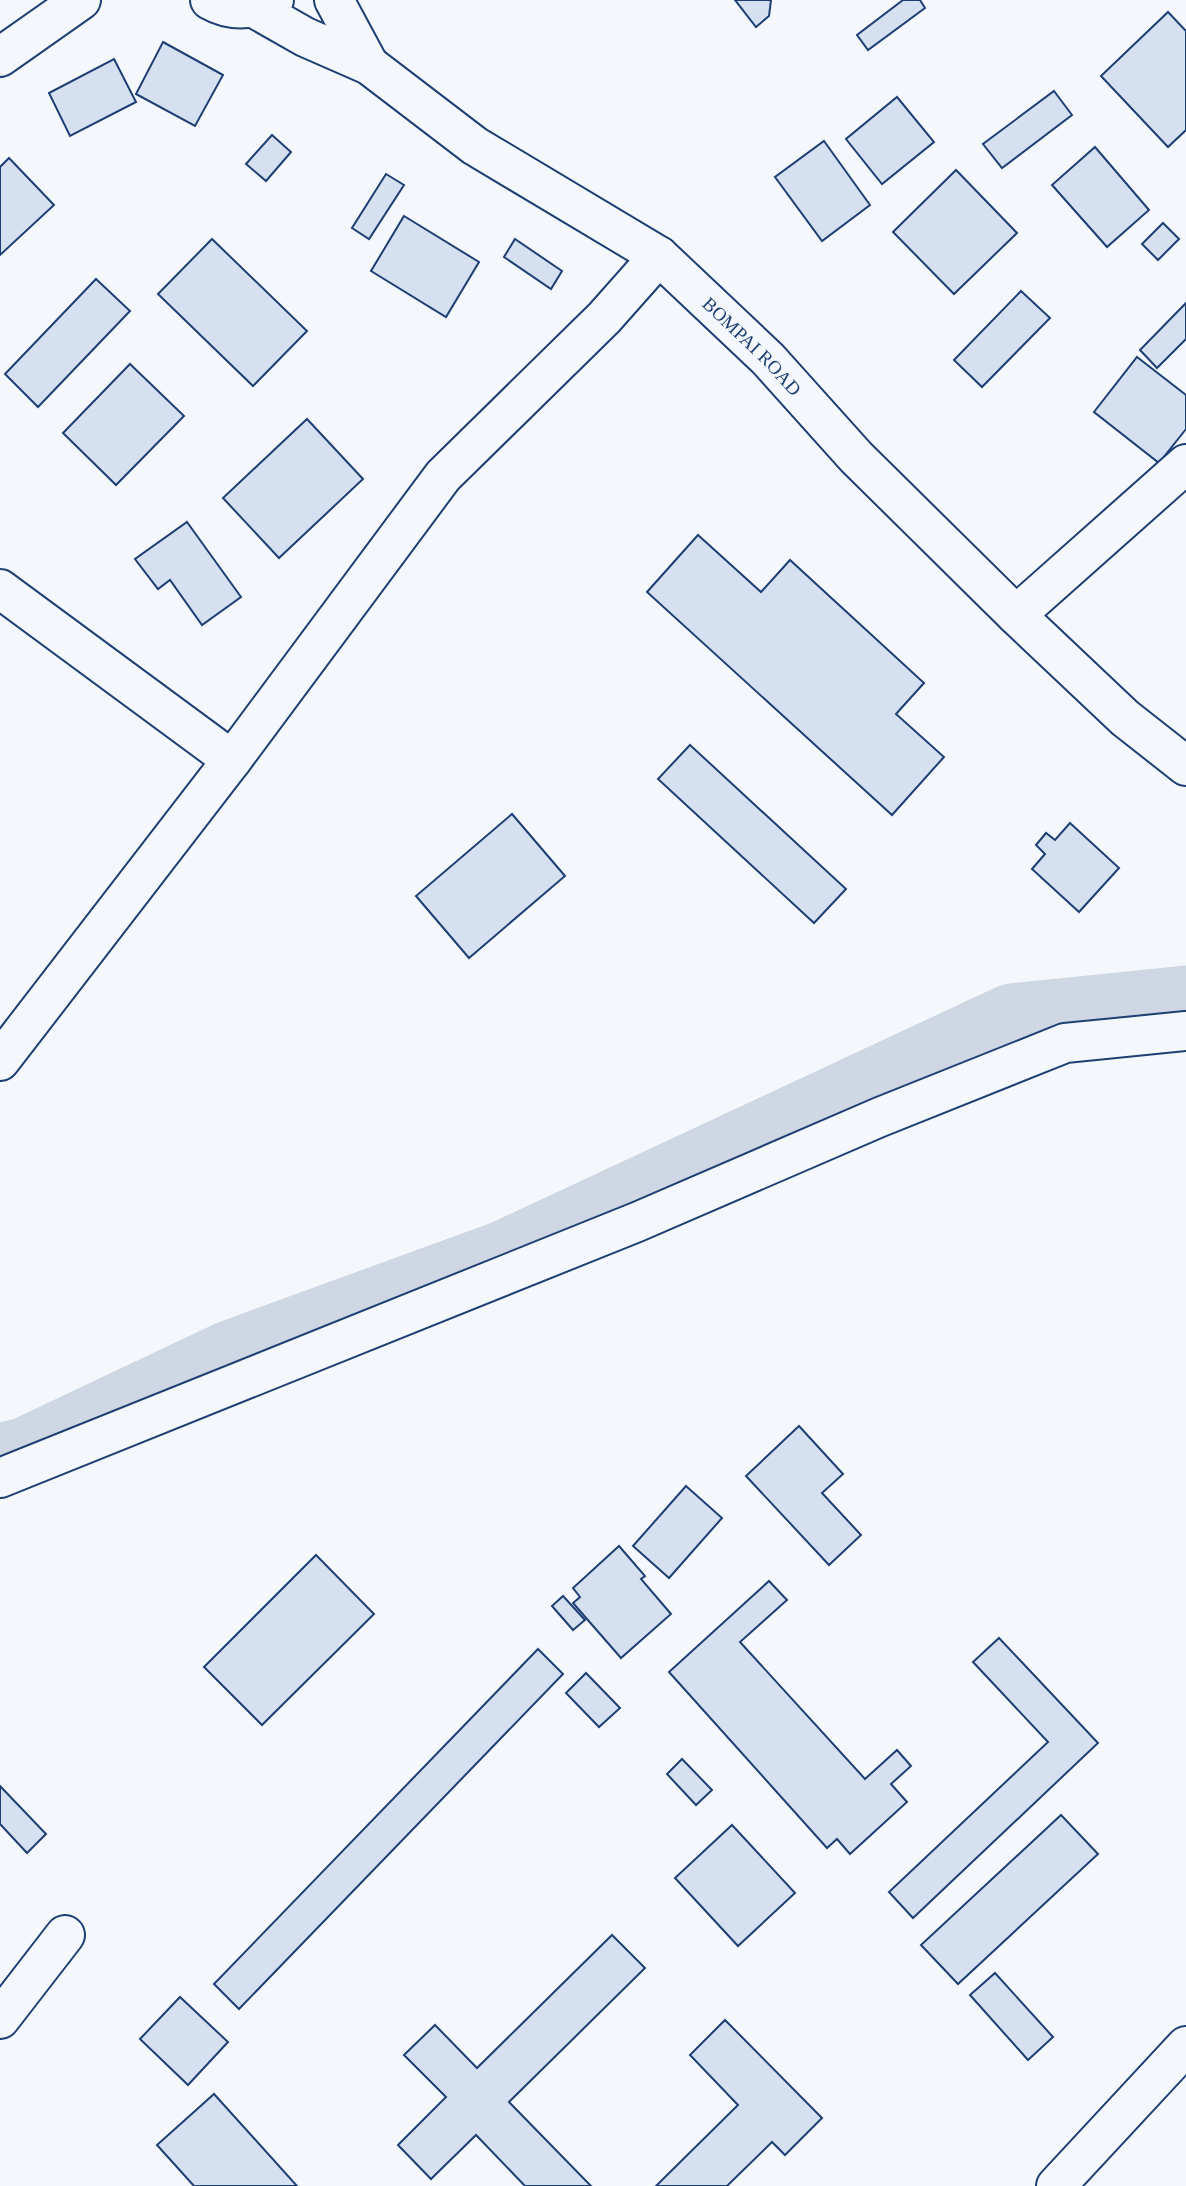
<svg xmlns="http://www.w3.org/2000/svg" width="1186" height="2186" viewBox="0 0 1186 2186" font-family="Georgia,serif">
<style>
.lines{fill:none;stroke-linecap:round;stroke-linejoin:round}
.river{stroke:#cfd7e4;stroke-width:63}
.building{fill:#d5e0f0;stroke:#1d3f73;stroke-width:2}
.minor-casing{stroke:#1d3f73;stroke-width:42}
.minor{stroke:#f4f7fb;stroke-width:38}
.labels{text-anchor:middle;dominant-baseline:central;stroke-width:5;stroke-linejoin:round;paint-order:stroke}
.street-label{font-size:19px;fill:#1d3f73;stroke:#f4f7fb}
</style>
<rect width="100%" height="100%" fill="#f4f7fb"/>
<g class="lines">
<path class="river" d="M0,1455L24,1449L229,1352L503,1252L1011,1015L1186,997"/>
</g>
<g class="building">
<path d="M735,0H771L769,16L756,27Z"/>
<path d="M903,0H920L925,8L868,50L857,35Z"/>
<path d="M1168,12L1186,31V130L1168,147L1101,76Z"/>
<path d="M163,42L223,75L195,126L136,94Z"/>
<path d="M114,59L136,102L70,136L49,93Z"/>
<path d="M1054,91L1072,115L1002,168L983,144Z"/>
<path d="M897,97L934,142L882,184L846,139Z"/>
<path d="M272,135L291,152L266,181L246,164Z"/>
<path d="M824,141L870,205L822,241L775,177Z"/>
<path d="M1095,147L1149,210L1107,247L1052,185Z"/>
<path d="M9,158L54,205L0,255V167Z"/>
<path d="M956,170L1017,233L954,294L893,232Z"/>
<path d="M386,174L404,185L369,239L352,228Z"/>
<path d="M404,216L479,262L446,317L371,271Z"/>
<path d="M1163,223L1179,239L1158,260L1142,244Z"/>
<path d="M212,239L307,331L253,386L158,294Z"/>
<path d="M515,239L562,271L551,289L504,257Z"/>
<path d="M96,279L130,311L38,407L5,374Z"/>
<path d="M1021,291L1050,318L982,387L954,360Z"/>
<path d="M1186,303V339L1157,368L1140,350Z"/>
<path d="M1137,357L1186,395V429L1159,463L1094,412Z"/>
<path d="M130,364L184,416L116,485L63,433Z"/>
<path d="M307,419L363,479L279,558L223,498Z"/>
<path d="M187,522L241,597L202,625L170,580L158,589L135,559Z"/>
<path d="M698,535L761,592L790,560L924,683L896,714L944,757L892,815L647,592Z"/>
<path d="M690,745L846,889L814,923L658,779Z"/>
<path d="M512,814L565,876L469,958L416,896Z"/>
<path d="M1070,823L1119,868L1079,912L1032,869L1045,854L1036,845L1046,833L1055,840Z"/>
<path d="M799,1426L843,1474L822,1493L861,1535L829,1565L746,1476Z"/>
<path d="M686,1486L722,1518L669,1578L633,1546Z"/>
<path d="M619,1546L645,1576L641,1579L671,1614L621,1658L573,1603L580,1597L573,1588Z"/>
<path d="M316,1555L374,1614L262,1725L204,1667Z"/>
<path d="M769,1581L787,1600L740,1642L865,1779L897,1750L911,1766L891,1784L907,1802L850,1854L837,1839L827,1848L669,1672Z"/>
<path d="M563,1596L585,1620L573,1630L552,1606Z"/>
<path d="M999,1638L1098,1743L913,1918L889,1892L1048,1742L973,1662Z"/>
<path d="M538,1649L563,1674L239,2009L214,1984Z"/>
<path d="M586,1673L620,1708L599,1727L566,1693Z"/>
<path d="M682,1759L712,1790L696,1805L667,1774Z"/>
<path d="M0,1786L46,1834L27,1853L0,1824Z"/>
<path d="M1061,1815L1098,1854L958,1984L921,1945Z"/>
<path d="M732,1825L795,1893L738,1946L675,1878Z"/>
<path d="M612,1935L645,1968L509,2102L591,2186H525L476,2135L431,2179L398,2145L446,2097L404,2055L435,2025L477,2068Z"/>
<path d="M995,1973L1053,2037L1028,2060L970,1995Z"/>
<path d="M180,1997L228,2042L188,2085L140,2039Z"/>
<path d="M725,2020L822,2118L785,2155L772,2142L727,2186H656L738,2105L690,2055Z"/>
<path d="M214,2094L297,2186H194L157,2145Z"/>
</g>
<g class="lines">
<defs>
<g id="minor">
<path d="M210,0C231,12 253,10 274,0"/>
<path d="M334,0L369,65"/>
<path id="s1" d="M254,8L305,37L369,65L475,146L659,256L768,359L856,457L1016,615L1125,718L1186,766"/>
<path d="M0,57L81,0"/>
<path d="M0,589L232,760"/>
<path d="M1016,615L1186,464"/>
<path d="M0,1061L232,760L443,476L604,318L659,256"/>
<path d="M0,1478L637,1222L880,1117L1065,1043L1186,1031"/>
<path d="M0,2019L65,1935"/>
<path d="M1056,2186L1186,2046"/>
</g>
</defs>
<use href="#minor" class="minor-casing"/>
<use href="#minor" class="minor"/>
</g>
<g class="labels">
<g class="street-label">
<text stroke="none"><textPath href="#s1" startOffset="606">BOMPAI ROAD</textPath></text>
</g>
</g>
</svg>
